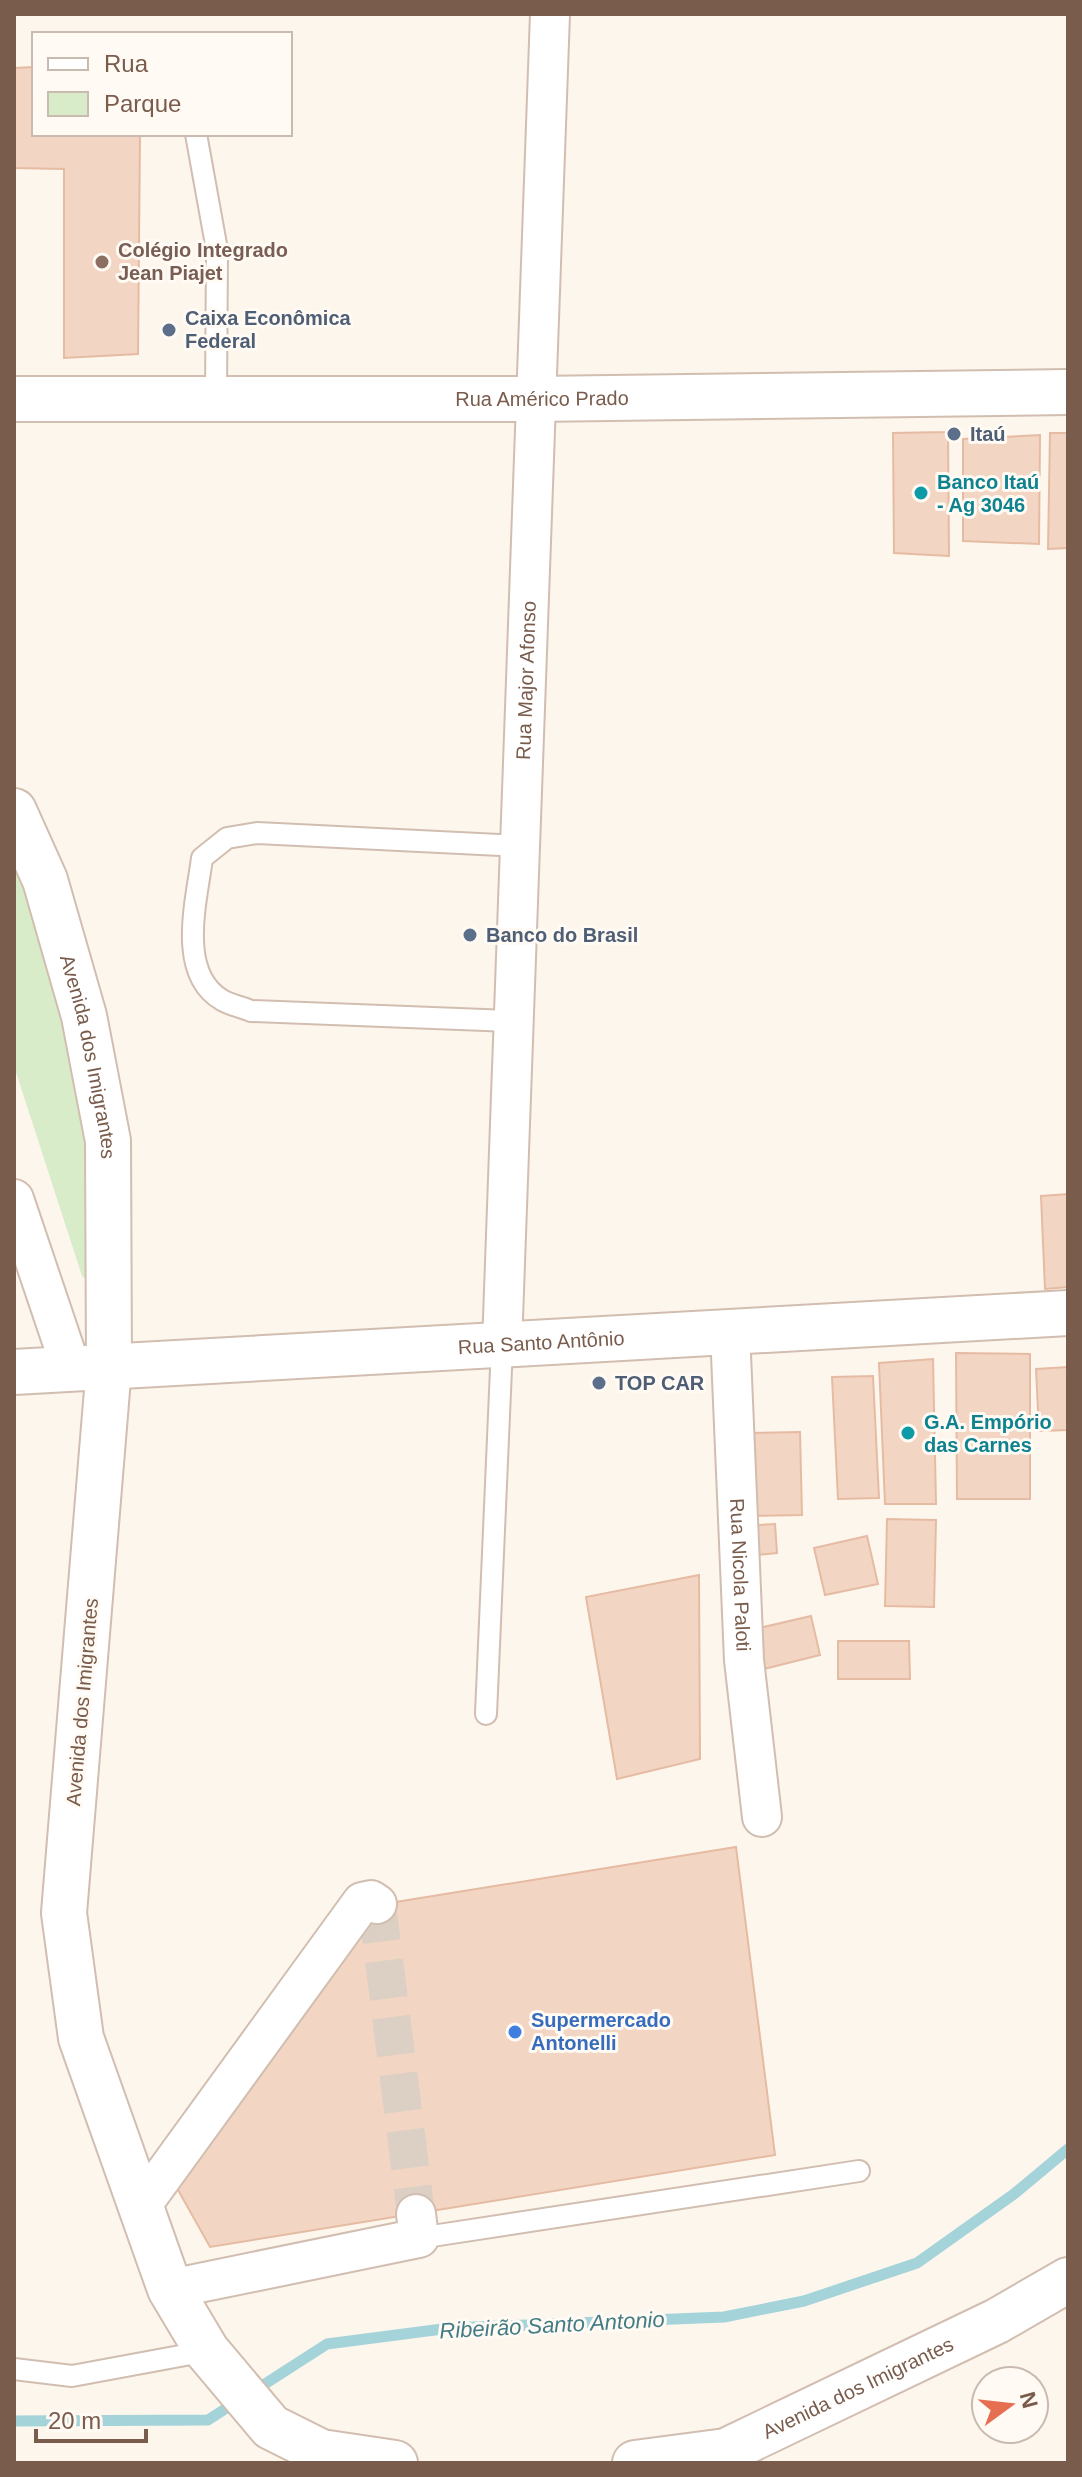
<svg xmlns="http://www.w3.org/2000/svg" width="1082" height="2477" viewBox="0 0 1082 2477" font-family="Arial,sans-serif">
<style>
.green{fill:#d8ecc9}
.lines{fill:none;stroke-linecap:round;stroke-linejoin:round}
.stream{stroke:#a5d3da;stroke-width:11}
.building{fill:#f3d5c3;stroke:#e6bba3;stroke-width:2}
.minor-tunnel{stroke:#dcd0c4;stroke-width:38;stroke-dasharray:38 19;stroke-linecap:butt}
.service-casing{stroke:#d1beb0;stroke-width:24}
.minor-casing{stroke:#d1beb0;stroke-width:42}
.tertiary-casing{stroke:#d1beb0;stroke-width:48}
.service{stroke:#fff;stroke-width:20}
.minor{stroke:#fff;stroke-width:38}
.tertiary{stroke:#fff;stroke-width:44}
.education-dot{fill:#8d6e63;stroke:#fffaf3;stroke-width:3}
.service-dot{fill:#5c6f8a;stroke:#fffaf3;stroke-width:3}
.culture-dot{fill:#0f9aa8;stroke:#fffaf3;stroke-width:3}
.shop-dot{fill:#3f7fe0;stroke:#fffaf3;stroke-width:3}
.labels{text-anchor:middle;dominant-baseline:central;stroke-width:6;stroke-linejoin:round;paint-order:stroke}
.education-label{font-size:20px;font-weight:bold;fill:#785e54;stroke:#fffaf3;text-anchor:start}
.service-label{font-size:20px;font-weight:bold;fill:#4e5e75;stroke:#fffaf3;text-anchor:start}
.street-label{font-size:20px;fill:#7a5c4d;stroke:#fffaf3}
.culture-label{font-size:20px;font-weight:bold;fill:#0d838f;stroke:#fffaf3;text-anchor:start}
.shop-label{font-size:20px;font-weight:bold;fill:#366cbe;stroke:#fffaf3;text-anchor:start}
.water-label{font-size:22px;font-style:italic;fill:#437c86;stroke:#fffaf3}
</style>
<rect width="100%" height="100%" fill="#fdf6ec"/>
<path class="green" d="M14,789L51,864L108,1296L82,1276L14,1066Z"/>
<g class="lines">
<g class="stream">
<path d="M254,2391L327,2344L450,2328L724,2317L804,2301L917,2263L1014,2194L1068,2149"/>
<path d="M14,2421L208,2420L239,2400"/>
</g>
</g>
<g class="building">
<path d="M34,67V134H140L138,354L64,358V169L14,168V68Z"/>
<path d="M948,428L949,556L894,553L893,433L946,432Z"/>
<path d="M1050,433H1068V548L1048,549Z"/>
<path d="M1040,435L1039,544L963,541V439Z"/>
<path d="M1068,1194V1287L1045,1289L1041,1196Z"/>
<path d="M956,1353L1030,1354V1499H957Z"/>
<path d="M933,1359L936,1504H885L879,1363Z"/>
<path d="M1068,1367V1430L1039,1431L1036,1369Z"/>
<path d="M873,1376L879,1498L838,1499L832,1377Z"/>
<path d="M800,1432L802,1515L748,1516L747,1433Z"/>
<path d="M887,1519L936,1520L934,1607L885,1606Z"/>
<path d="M775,1524L777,1553L746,1556L743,1526Z"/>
<path d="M867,1536L878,1584L825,1595L814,1548Z"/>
<path d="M699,1575L700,1759L617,1779L586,1597Z"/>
<path d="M811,1616L820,1655L764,1669L755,1629Z"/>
<path d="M838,1641H909L910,1679H838Z"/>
<path d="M736,1847L775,2155L210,2247L168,2172L359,1908Z"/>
</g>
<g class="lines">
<path class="minor-tunnel" d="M377,1904L416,2214"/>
<defs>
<g id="service">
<path d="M196,134L217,250L216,397"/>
<path d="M513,1021L251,1011C242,1007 230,1005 222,1000C176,973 197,899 202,858L227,838L257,833L519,846"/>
<path d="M486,1714L502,1346"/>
<path d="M419,2238L859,2171"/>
<path d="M14,2369L72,2376L207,2351"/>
</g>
<g id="minor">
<path d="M14,1199L71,1368"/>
<path id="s1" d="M730,1331L744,1660L762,1817"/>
<path id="s2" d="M502,1346L550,14"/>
<path d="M139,2209L362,1902L371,1900L377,1904"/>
<path d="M170,2289L419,2238L416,2214"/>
</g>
<g id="tertiary">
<path id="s3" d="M14,399H534L1068,392"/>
<path id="s4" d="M14,811L45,880L84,1016L108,1141L109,1366L64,1913L81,2038L170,2289L207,2351L271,2427L321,2452L395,2463"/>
<path id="s5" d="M14,1372L1068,1313"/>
<path id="s6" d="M635,2463L726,2451L997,2321L1068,2280"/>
</g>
</defs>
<use href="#service" class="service-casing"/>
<use href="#minor" class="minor-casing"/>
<use href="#tertiary" class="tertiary-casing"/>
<use href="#service" class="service"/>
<use href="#minor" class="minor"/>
<use href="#tertiary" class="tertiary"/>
</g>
<circle class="education-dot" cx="102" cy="262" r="8"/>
<g class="service-dot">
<circle cx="169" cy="330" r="8"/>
<circle cx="954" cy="434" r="8"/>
<circle cx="470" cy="935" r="8"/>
<circle cx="599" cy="1383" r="8"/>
</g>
<g class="culture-dot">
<circle cx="921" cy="493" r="8"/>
<circle cx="908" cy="1433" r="8"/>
</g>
<circle class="shop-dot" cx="515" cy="2032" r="8"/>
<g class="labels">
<g class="education-label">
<text x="118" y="250">Colégio Integrado<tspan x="118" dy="23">Jean Piajet</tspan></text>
</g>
<g class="service-label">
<text x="185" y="318">Caixa Econômica<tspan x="185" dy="23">Federal</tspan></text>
<text x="970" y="434">Itaú</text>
<text x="486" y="935">Banco do Brasil</text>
<text x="615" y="1383">TOP CAR</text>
</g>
<g class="street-label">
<text stroke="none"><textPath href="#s3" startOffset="528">Rua Américo Prado</textPath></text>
<text stroke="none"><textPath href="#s2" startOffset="666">Rua Major Afonso</textPath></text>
<text stroke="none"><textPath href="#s4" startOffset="258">Avenida dos Imigrantes</textPath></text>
<text stroke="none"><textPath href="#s5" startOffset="528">Rua Santo Antônio</textPath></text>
<text stroke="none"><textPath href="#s1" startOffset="244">Rua Nicola Paloti</textPath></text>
<text transform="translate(82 1702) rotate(-85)">Avenida dos Imigrantes</text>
<text stroke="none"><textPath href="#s6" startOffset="238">Avenida dos Imigrantes</textPath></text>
</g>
<g class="culture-label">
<text x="937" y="482">Banco Itaú<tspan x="937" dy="23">- Ag 3046</tspan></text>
<text x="924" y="1422">G.A. Empório<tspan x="924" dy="23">das Carnes</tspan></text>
</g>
<g class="shop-label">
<text x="531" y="2020">Supermercado<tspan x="531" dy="23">Antonelli</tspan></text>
</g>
<g class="water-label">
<text transform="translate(552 2325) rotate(-3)">Ribeirão Santo Antonio</text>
</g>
</g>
<rect width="1082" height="2477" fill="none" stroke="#7a5c4d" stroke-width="32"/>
<rect x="32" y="32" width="260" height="104" fill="#fffaf3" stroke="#cabbb1" stroke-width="2"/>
<rect x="48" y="58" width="40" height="12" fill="#ffffff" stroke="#cabbb1" stroke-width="2"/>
<text x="104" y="72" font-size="24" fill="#7a5c4d">Rua</text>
<rect x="48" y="92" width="40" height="24" fill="#d8ecc9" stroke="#cabbb1" stroke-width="2"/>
<text x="104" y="112" font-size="24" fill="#7a5c4d">Parque</text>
<g transform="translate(1010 2405) rotate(75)"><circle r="38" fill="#fffaf3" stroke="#cabbb1" stroke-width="2"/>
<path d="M0-6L14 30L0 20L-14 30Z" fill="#e76f51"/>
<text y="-12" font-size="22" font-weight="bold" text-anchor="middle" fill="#7a5c4d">N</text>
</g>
<path d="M36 2429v12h110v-12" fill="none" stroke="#7a5c4d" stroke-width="4"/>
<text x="48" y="2429" font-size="24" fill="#7a5c4d" stroke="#fffaf3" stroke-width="6" paint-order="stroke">20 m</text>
</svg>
